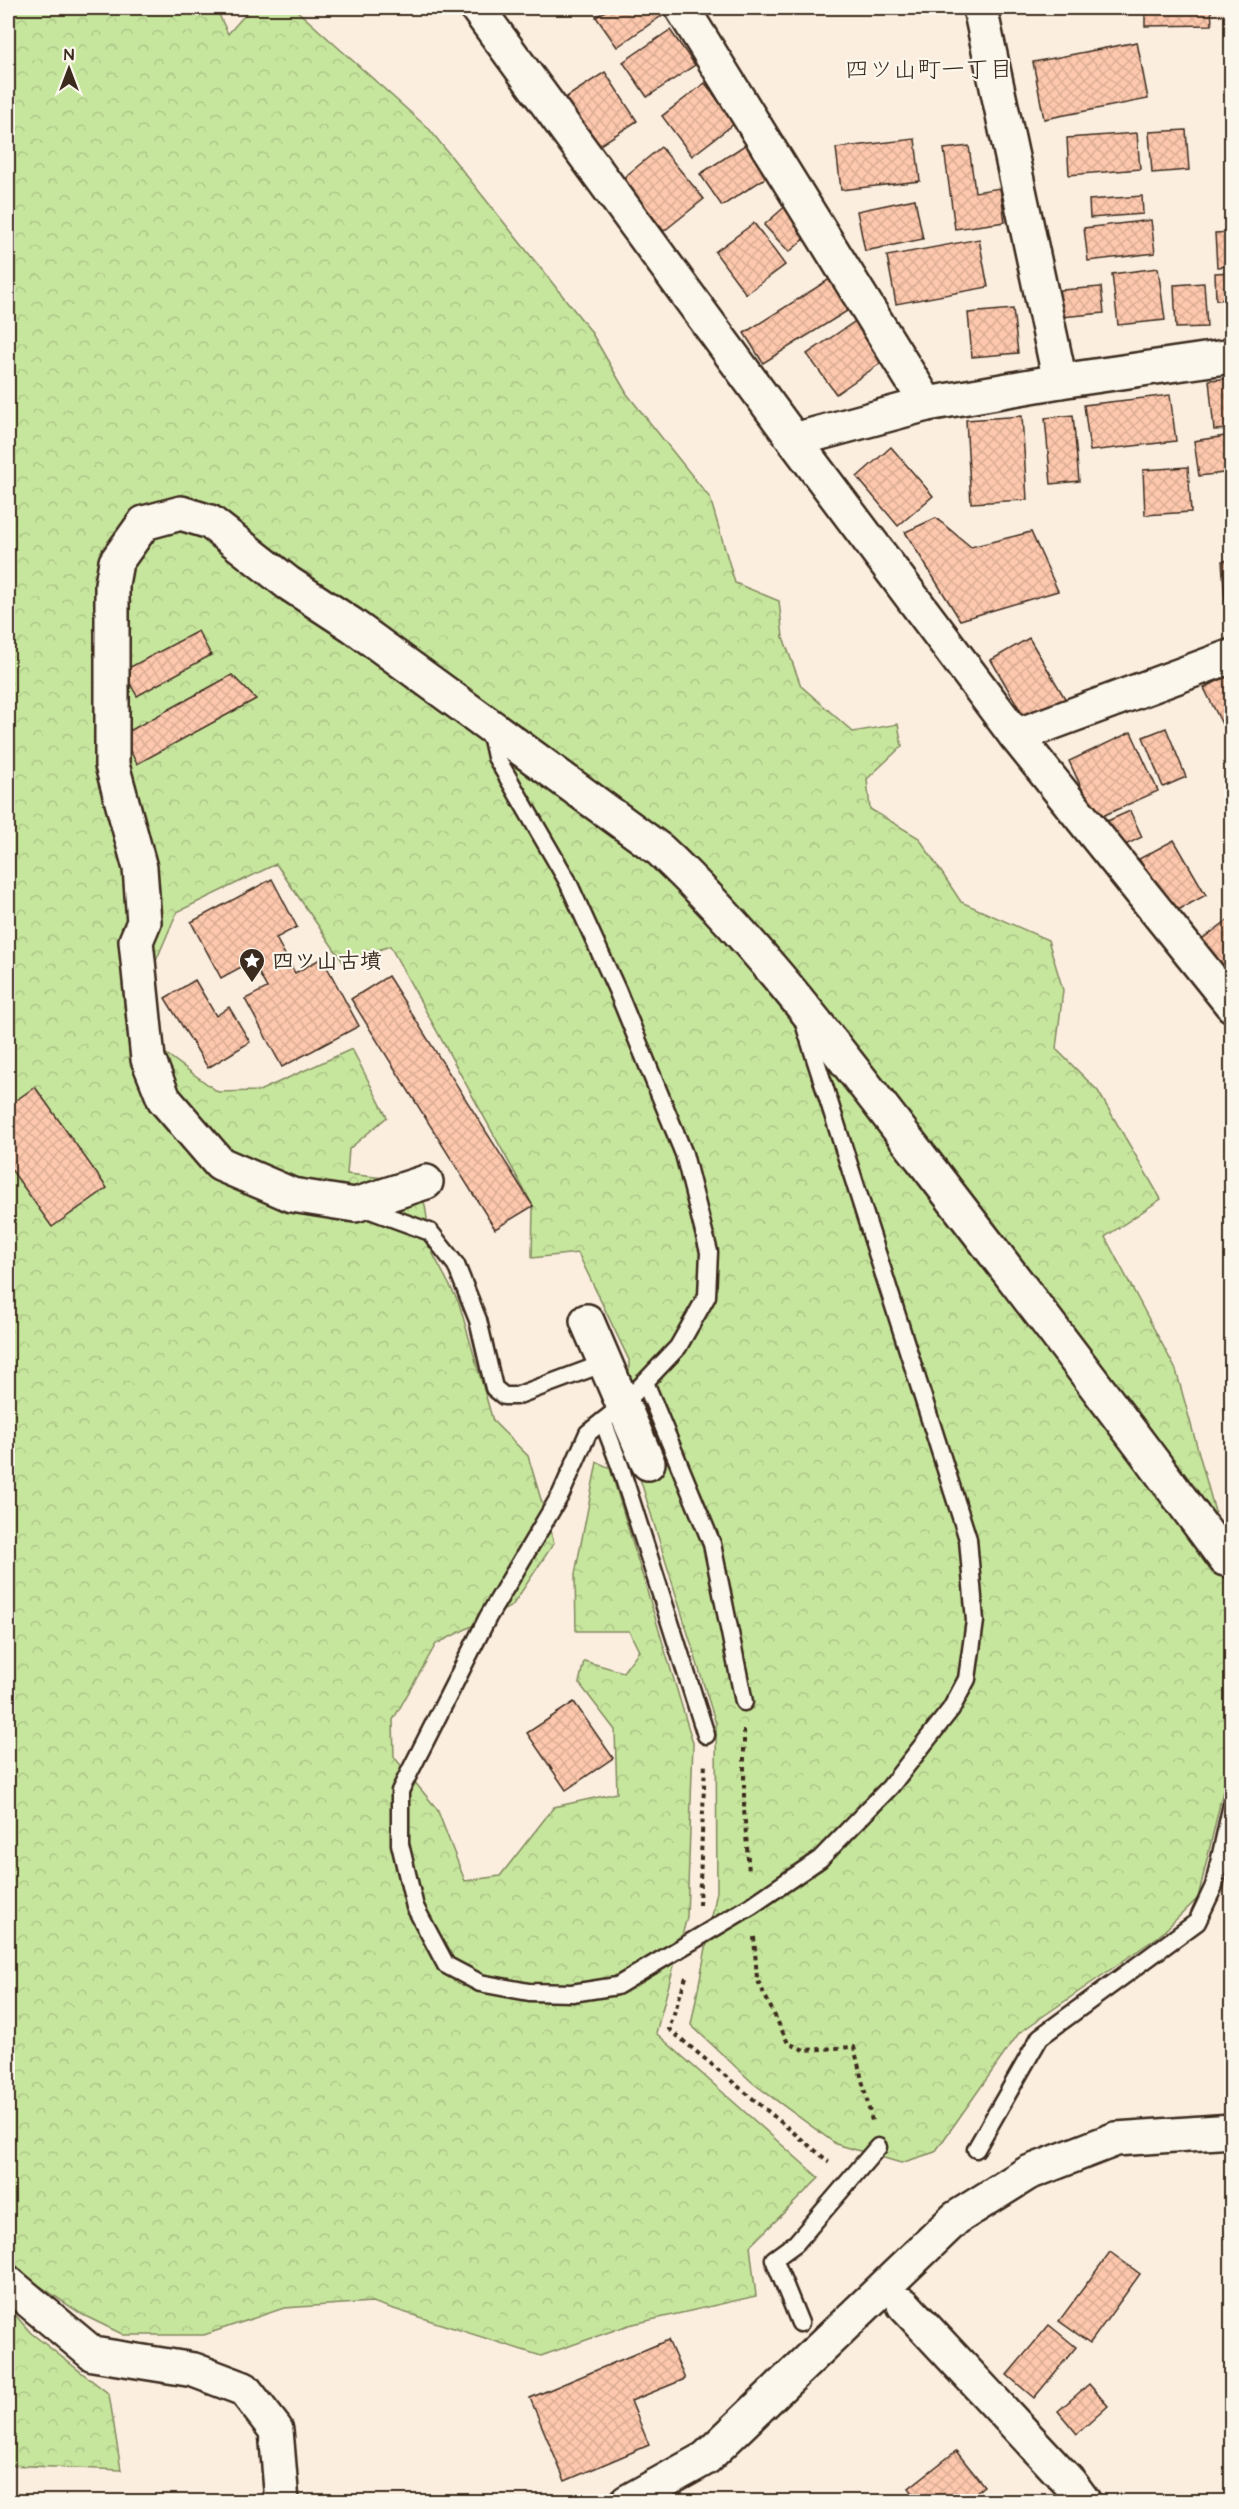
<svg xmlns="http://www.w3.org/2000/svg" width="1239" height="2509" viewBox="0 0 1239 2509" font-family="'Architects Daughter','Klee One',sans-serif">
<style>
.forest{fill:url(#forest-crowns);stroke:#81885e;stroke-width:1.5}
.building{fill:url(#building-cross-hatch);stroke:#3b2a1e;stroke-width:1.5}
.lines{fill:none;stroke-linecap:round;stroke-linejoin:round}
.lane-casing{stroke:#3b2a1e;stroke-width:21}
.street-casing{stroke:#3b2a1e;stroke-width:38}
.secondary-casing{stroke:#3b2a1e;stroke-width:38}
.path{stroke:#3b2a1e;stroke-width:4;stroke-dasharray:4.5 4.5;stroke-linecap:butt}
.lane{stroke:#fbf7ec;stroke-width:16}
.street{stroke:#fbf7ec;stroke-width:33}
.secondary{stroke:#fbf7ec;stroke-width:33}
.labels{text-anchor:middle;dominant-baseline:central;stroke-width:4.5;stroke-linejoin:round;paint-order:stroke}
.poi-label{font-size:22px;font-weight:bold;fill:#3b2a1e;stroke:#fbf7ec;text-anchor:start}
.neighbourhood-label{font-size:24px;fill:#3b2a1e;stroke:#fbf7ec}
</style>
<defs>
<pattern id="forest-crowns" width="20" height="18" patternUnits="userSpaceOnUse" patternTransform="scale(1.5)"><rect width="20" height="18" fill="#c7e69d"/><path d="M2 6a3 3 0 1 1 6 0M12 15a3 3 0 1 1 6 0" fill="none" stroke="#acc587"/></pattern>
<pattern id="building-cross-hatch" width="8" height="8" patternUnits="userSpaceOnUse" patternTransform="scale(1.5)"><rect width="8" height="8" fill="#fdc8ad"/><path d="M0 0l8 8M0 8l8-8" fill="none" stroke="#daac94"/></pattern>
</defs>
<rect width="100%" height="100%" fill="#fbeedf"/>
<filter id="ink" filterUnits="userSpaceOnUse"><feTurbulence type="fractalNoise" baseFrequency=".0167" numOctaves="2"/><feDisplacementMap in="SourceGraphic" scale="12" xChannelSelector="R" yChannelSelector="G"/><feConvolveMatrix kernelMatrix="1 2 1 2 8 2 1 2 1" color-interpolation-filters="sRGB"/></filter>
<g filter="url(#ink)">
<g class="forest">
<path d="M8,8H216L228,34L251,8H294L430,130L590,330L627,394L710,498L735,583L779,601L783,637L801,686L853,732L898,724L902,746L867,779L870,809L919,838L961,902L1048,940L1063,990L1056,1049L1098,1091L1161,1199L1105,1237L1176,1370L1231,1570L1232,1715L1229,1765L1198,1898L1159,1936L1019,2033L935,2152L901,2163L836,2144L754,2084L691,2025L717,1891L716,1724L629,1443V1360L578,1253L532,1258L533,1206L390,946L343,962L276,864L177,912L149,977L161,1050L218,1092L259,1091L352,1049L387,1117L349,1149L347,1174L385,1178L409,1170L425,1205L432,1252L459,1303L493,1421L528,1456L554,1543L512,1606L436,1644L393,1720L394,1757L437,1809L465,1881L500,1876L554,1807L617,1793L615,1730L579,1683L584,1661L623,1672L639,1651L629,1631H576L575,1574L597,1462L610,1468L693,1743L687,1917L656,2033L819,2178L750,2246L756,2296L629,2325L541,2356L372,2302L284,2308L204,2335H124L83,2315L28,2278L8,2256Z"/>
<path d="M8,2307L31,2333L109,2394L121,2470L8,2465Z"/>
</g>
<g class="building">
<path d="M610,8H664L667,12L617,47L596,17Z"/>
<path d="M1145,8H1211L1212,25L1145,26Z"/>
<path d="M670,30L695,65L647,97L623,62Z"/>
<path d="M1137,42L1148,99L1044,119L1033,62Z"/>
<path d="M605,72L637,121L594,149L562,100Z"/>
<path d="M705,83L735,123L692,156L662,116Z"/>
<path d="M1186,130L1189,170L1152,173L1149,132Z"/>
<path d="M1137,133L1140,169L1069,175L1067,138Z"/>
<path d="M915,139L920,181L841,190L836,148Z"/>
<path d="M748,143L770,175L722,206L700,174Z"/>
<path d="M969,146L975,192L1000,188L1005,222L955,229L944,149Z"/>
<path d="M661,147L704,199L664,231L622,179Z"/>
<path d="M1142,196L1143,214L1090,218L1089,200Z"/>
<path d="M915,199L923,239L865,251L857,211Z"/>
<path d="M788,204L813,232L789,252L764,225Z"/>
<path d="M1151,220L1155,253L1088,261L1084,228Z"/>
<path d="M754,223L785,265L746,294L715,252Z"/>
<path d="M1232,232V266L1217,267L1215,233Z"/>
<path d="M979,239L988,287L896,304L887,256Z"/>
<path d="M1158,268L1165,320L1118,325L1112,274Z"/>
<path d="M1232,272V299L1216,300L1215,273Z"/>
<path d="M833,277L852,308L763,363L744,333Z"/>
<path d="M1204,283L1207,327L1176,328L1174,285Z"/>
<path d="M1101,287L1104,313L1050,318L1048,291Z"/>
<path d="M1013,309L1018,353L972,357L968,313Z"/>
<path d="M860,318L888,358L836,394L807,354Z"/>
<path d="M1232,378V429L1214,430L1209,380Z"/>
<path d="M1170,395L1176,441L1090,451L1084,405Z"/>
<path d="M1073,415L1079,481L1051,484L1045,418Z"/>
<path d="M1022,416L1027,500L971,503L966,420Z"/>
<path d="M1232,435V472L1199,476L1194,441Z"/>
<path d="M891,447L933,496L898,526L857,477Z"/>
<path d="M1188,467L1191,512L1145,515L1143,470Z"/>
<path d="M936,518L971,547L1031,532L1058,591L960,620L905,532Z"/>
<path d="M1232,560V611L1226,612L1222,561Z"/>
<path d="M198,631L211,655L137,696L123,671Z"/>
<path d="M1029,638L1066,700L1027,722L991,660Z"/>
<path d="M1231,674L1232,675V744L1204,688Z"/>
<path d="M232,675L256,699L137,764L122,735Z"/>
<path d="M1166,728L1186,777L1163,787L1143,737Z"/>
<path d="M1131,732L1158,791L1096,819L1069,761Z"/>
<path d="M1130,811L1142,837L1115,850L1103,823Z"/>
<path d="M1174,840L1206,895L1171,914L1139,859Z"/>
<path d="M272,879L297,927L276,938L295,973L322,958L359,1026L282,1067L245,999L267,988L252,961L221,978L191,922Z"/>
<path d="M1232,917V963L1220,971L1198,942Z"/>
<path d="M388,976L533,1206L495,1229L351,999Z"/>
<path d="M195,980L216,1016L229,1007L250,1042L208,1068L165,998Z"/>
<path d="M35,1087L107,1188L52,1227L8,1165V1106Z"/>
<path d="M574,1702L613,1758L566,1790L527,1733Z"/>
<path d="M1110,2252L1140,2274L1090,2343L1059,2321Z"/>
<path d="M1049,2325L1076,2347L1034,2398L1007,2375Z"/>
<path d="M668,2340L685,2379L631,2401L649,2445L565,2481L530,2398Z"/>
<path d="M1089,2384L1108,2406L1077,2434L1058,2411Z"/>
<path d="M956,2451L984,2486L964,2502H920L909,2488Z"/>
</g>
<g class="lines">
<defs>
<g id="lane">
<path d="M490,730L496,757L567,880L617,990L684,1154L709,1252L707,1296L678,1347L623,1405L588,1433L561,1494L488,1617L400,1791V1844L415,1907L446,1965L480,1983L529,1992L572,1993L617,1986L751,1906L820,1859L890,1787L951,1709L967,1679L975,1621L968,1539L803,1020"/>
<path d="M359,1206L430,1232L456,1265L478,1320L494,1388L504,1396H516L605,1363"/>
<path d="M645,1382L712,1544L744,1702"/>
<path d="M603,1421L620,1466L706,1735"/>
<path d="M976,2149L1040,2037L1197,1922L1214,1886L1232,1804"/>
<path d="M800,2323L774,2259L796,2243L878,2147"/>
</g>
<g id="street">
<path d="M477,8L794,440L1016,736L1232,1005"/>
<path d="M682,8L927,404"/>
<path d="M980,8L1060,381"/>
<path d="M794,440L927,404L1060,381L1232,356"/>
<path d="M1016,736L1232,656"/>
<path d="M426,1182L355,1205L292,1195L220,1164L164,1099L148,1059L136,941L144,922L140,868L112,765V584L116,562L144,523L181,513L210,522L288,583L352,625L660,850C758,942 839,1052 922,1159C1024,1291 1126,1424 1225,1559L1232,1561"/>
<path d="M587,1321L648,1463"/>
<path d="M8,2283L93,2354L194,2370L244,2389L276,2430L282,2502"/>
<path d="M904,2305L1070,2483L1084,2502"/>
</g>
<path id="secondary" d="M627,2502L706,2458L956,2218L1028,2173L1116,2139L1232,2131"/>
</defs>
<use href="#lane" class="lane-casing"/>
<use href="#street" class="street-casing"/>
<use href="#secondary" class="secondary-casing"/>
<g class="path">
<path d="M744,1730V1810L749,1872"/>
<path d="M699,1905L705,1763"/>
<path d="M754,1937L757,1979L788,2043L804,2050L854,2047L872,2121"/>
<path d="M686,1977L669,2029L829,2162"/>
</g>
<use href="#lane" class="lane"/>
<use href="#street" class="street"/>
<use href="#secondary" class="secondary"/>
</g>
</g>
<defs>
<symbol id="sight-pin" viewBox="-11 -11 22 30"><path d="M0 17L-7.5 6A9.5 9.5 0 1 1 7.5 6Z" fill="#3b2a1e" stroke="#fbf7ec"/><path d="M0-6L1.8-2.2L6-1.7L2.9 1.2L3.7 5.4L0 3.3L-3.7 5.4L-2.9 1.2L-6-1.7L-1.8-2.2Z" fill="#fff"/></symbol>
</defs>
<g fill-rule="evenodd">
<use href="#sight-pin" x="237" y="946" width="30" height="40"/>
</g>
<g class="labels">
<g class="poi-label">
<text x="272" y="961">四ツ山古墳</text>
</g>
<g class="neighbourhood-label">
<text x="929" y="70">四ツ山町一丁目</text>
</g>
</g>
<rect width="1239" height="2509" fill="none" stroke="#fbf7ec" stroke-width="30"/>
<rect x="15" y="15" width="1209" height="2479" fill="none" stroke="#3b2a1e" stroke-width="2" filter="url(#ink)"/>
<g transform="translate(69 69)" stroke="#fbf7ec" stroke-width="4.5" paint-order="stroke">
<path d="M0-4.5L10 22L0 15L-10 22Z" fill="#3b2a1e"/>
<text y="-9" font-size="16" font-weight="bold" text-anchor="middle" fill="#3b2a1e">N</text>
</g>
</svg>
